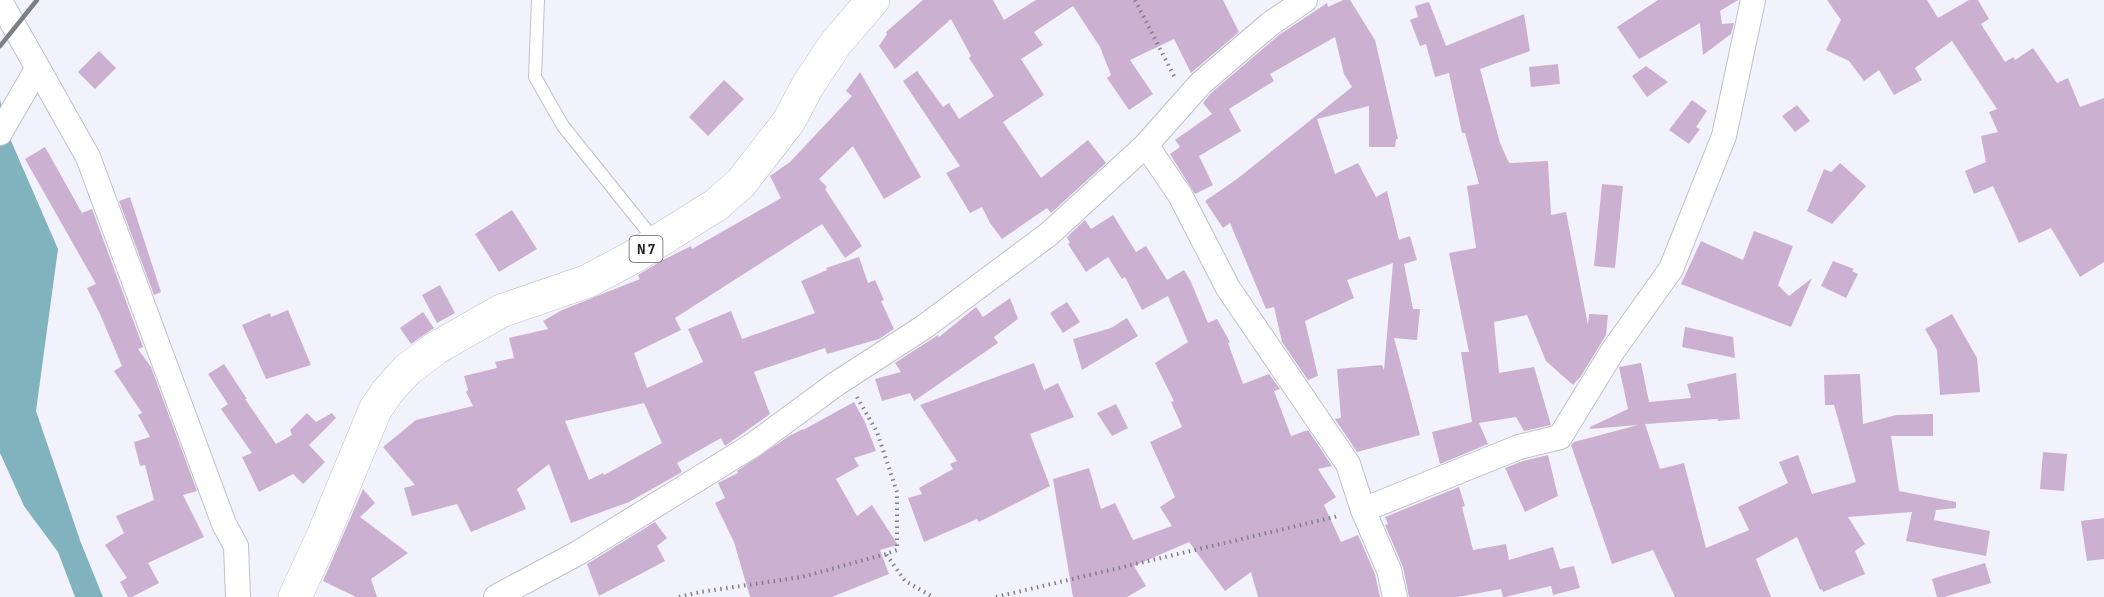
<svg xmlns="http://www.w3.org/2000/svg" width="2104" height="597" viewBox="0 0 2104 597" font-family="'Sofia Sans Condensed',sans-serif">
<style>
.water{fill:#81b3be}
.building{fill:#ccb0d1;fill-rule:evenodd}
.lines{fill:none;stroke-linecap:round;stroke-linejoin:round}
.lane-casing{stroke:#c0c0cb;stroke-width:14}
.street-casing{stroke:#c0c0cb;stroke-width:26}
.primary-casing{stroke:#c0c0cb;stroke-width:34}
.path{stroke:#808087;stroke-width:4;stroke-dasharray:1.5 4.5;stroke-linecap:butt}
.lane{stroke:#fff;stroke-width:12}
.street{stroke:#fff;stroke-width:24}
.primary{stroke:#fff;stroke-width:33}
.rail{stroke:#7e7e85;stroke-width:4.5}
.labels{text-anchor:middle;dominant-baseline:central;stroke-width:5;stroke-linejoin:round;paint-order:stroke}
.shield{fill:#fff;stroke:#626265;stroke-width:1.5}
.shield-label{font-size:16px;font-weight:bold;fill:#1f1f23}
</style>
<rect width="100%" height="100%" fill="#f2f2fd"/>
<path class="water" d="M0,99L5,127L58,249L36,411L81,543L103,597H75L58,552L24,506L0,453Z"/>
<g class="building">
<path d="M923,0H993L1004,20L1036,0H1223L1239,32L1191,73L1174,39L1130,60L1153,94L1129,110L1107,78L1111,75L1100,47L1073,6L1034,32L1043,45L1021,59L1044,95L1003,122L1041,178L1088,140L1106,163L1051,213L1047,208L1002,239L990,223L982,207L970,213L946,173L960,166L903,81L917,71L943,107L949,103L959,119L994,96L969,58L971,56L951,19L895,69L879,46L887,34L886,32Z"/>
<path d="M1343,0H1350L1375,40L1398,139H1396L1395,147H1369V106L1317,119L1335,174L1358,163L1376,197L1387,191L1399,240L1410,236L1417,260L1404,264L1413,309H1420L1417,340L1394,338L1420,435L1357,452L1335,419L1341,418L1337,369L1382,365L1384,370L1393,263L1347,280L1354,298L1305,321L1318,376L1308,380L1282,342L1274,307L1266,309L1230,223L1223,228L1205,201L1237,179L1352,87L1344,74L1335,37L1270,74L1274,81L1229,109L1241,131L1199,156L1213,185L1195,194L1170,154L1180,147L1175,140L1212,114L1203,103L1211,93L1279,35L1327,3L1328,7Z"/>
<path d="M1658,0H1738L1720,11L1722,24L1734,23L1731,34L1703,55L1700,23L1639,59L1617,27Z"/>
<path d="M1827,0H1927L1938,18L1969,0H1978L1989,19L1981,24L2005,62L2013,57L2015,60L2033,48L2057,83L2068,78L2080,107L2104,98V262L2080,277L2051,228L2019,243L1993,186L1974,194L1965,171L1986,162L1981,136L1998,132L1989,112L1997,109L1952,41L1915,68L1922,80L1894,95L1879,70L1864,81L1849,61L1826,50L1841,20Z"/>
<path d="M1429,2L1446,46L1524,14L1530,51L1480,69L1500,143L1509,163L1548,161L1551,215L1566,212L1588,325L1589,314L1608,315L1606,335L1581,376L1573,385L1546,361L1527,315L1494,322L1499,373L1534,367L1551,425L1524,431L1516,417L1479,423L1488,444L1440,464L1432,432L1472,422L1461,352H1469L1449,253L1476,248L1467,186L1479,184L1465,133H1462L1449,73L1435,77L1426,44L1420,46L1410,20L1418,17L1415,6Z"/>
<path d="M99,51L116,68L95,89L78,72Z"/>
<path d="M1558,64L1560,84L1531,87L1529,67Z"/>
<path d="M1646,66L1668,82L1647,97L1632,76Z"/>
<path d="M860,72L921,177L884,199L853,146L819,179L827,187L825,189L862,246L845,258L822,224L675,318L681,330L634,353L647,388L703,362L688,329L731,311L742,339L815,313L801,281L827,270L826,268L859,257L868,283L875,280L884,300L881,301L894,329L879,339L827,354L825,348L754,372L770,414L725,446L721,438L677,463L682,472L629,502L571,523L549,464L517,489L526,509L471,532L457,504L412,516L404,488L415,485L383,447L416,420L473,406L466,392L468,390L464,376L497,368L495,362L514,358L509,338L548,329L543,321L562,310L640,279L638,275L661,261L691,246L692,249L781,198L770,176L790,162L852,96L846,91ZM644,403L662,443L604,475L603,473L589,480L565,421Z"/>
<path d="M724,80L744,99L708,136L689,117Z"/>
<path d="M1692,100L1707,111L1696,127L1700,129L1689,144L1669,130Z"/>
<path d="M1797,105L1810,121L1795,132L1782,116Z"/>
<path d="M45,147L82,213L92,209L143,347L138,349L151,367L197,491L183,495L204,537L148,563L159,583L132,597H128L120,582L127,578L105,545L124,533L116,516L154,500L145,465L140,466L134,442L150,437L138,415L142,413L114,371L122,366L100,314L87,288L96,284L25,159Z"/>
<path d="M1840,163L1866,186L1832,224L1807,211L1824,169L1831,172Z"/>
<path d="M1602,184L1623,186L1615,268L1594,266Z"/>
<path d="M130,197L161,292L154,295L119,201Z"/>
<path d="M512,210L537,249L499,272L475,234Z"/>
<path d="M1113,215L1136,252L1146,246L1167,280L1184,270L1191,282L1208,323L1217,319L1230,342L1228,343L1243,384L1269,374L1280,389L1274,391L1291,436L1308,430L1332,466L1318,469L1336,497L1324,505L1341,542L1358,535L1375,574L1380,597H1258L1251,572L1225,591L1189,542L1134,566L1146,586L1127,597H1073L1053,479L1089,468L1101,509L1115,503L1133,540L1172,526L1160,507L1175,497L1150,442L1182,427L1171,402L1174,401L1155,363L1188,342L1168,296L1142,310L1125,277L1122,279L1108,257L1086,272L1068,244L1070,243L1067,237L1085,220L1091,229Z"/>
<path d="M1754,231L1793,246L1778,285L1789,296L1812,278L1791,327L1681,284L1701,241L1743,260Z"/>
<path d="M1833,261L1854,269L1852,271L1858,274L1846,298L1821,286Z"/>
<path d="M440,285L455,313L437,323L422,295Z"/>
<path d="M1010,298L1018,319L994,337L998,343L914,401L910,393L882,401L875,379L901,372L895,363L938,335L939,337L976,307L983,317Z"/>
<path d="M1067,302L1080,322L1063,333L1050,313Z"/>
<path d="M288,310L311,365L266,379L242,325L270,313L271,317Z"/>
<path d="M423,312L434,328L411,344L400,328Z"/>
<path d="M1952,314L1977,358L1980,392L1940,395L1937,350L1925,329Z"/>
<path d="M1127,318L1138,336L1082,370L1073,339L1111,328Z"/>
<path d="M1685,327L1733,337L1735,358L1682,347Z"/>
<path d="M1034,363L1044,390L1058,383L1074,417L1030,434L1050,486L979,522L977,519L924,542L908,498L922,494L919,488L953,469L950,464L957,461L920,405Z"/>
<path d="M1641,363L1649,402L1691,398L1687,384L1736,373L1740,419L1718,421V419L1645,424L1660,469L1684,463L1706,548L1749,530L1738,507L1788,483L1779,462L1798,455L1812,494L1856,482L1834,405H1825L1824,375L1860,374L1863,424L1896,415L1933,414V436H1891L1899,491L1956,502V508L1936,510L1934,520L1990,531L1986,556L1906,541L1912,512L1848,517L1865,544L1855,551L1865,574L1823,592L1822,589L1820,590L1797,537L1756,559L1771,597H1675L1653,550L1612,564L1571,445L1574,442L1638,425L1590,429V427L1628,409L1619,367Z"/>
<path d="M224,364L247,399H245L276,444L292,435L290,430L307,413L316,422L332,413L336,418L309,445L325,462L303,484L293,474L259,492L242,457L252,453L221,409L228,404L208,374Z"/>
<path d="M854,402L865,422L876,451L854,458L859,466L836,479L857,516L872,505L898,545L880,550L889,574L832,597H750L734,542L715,503L725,498L718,483L738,473L737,471L789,436L803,429V430Z"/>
<path d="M1116,404L1128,428L1112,436L1097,413Z"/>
<path d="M2043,452L2067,454L2064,491L2040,489Z"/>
<path d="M1548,455L1558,496L1525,512L1505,468L1523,461Z"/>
<path d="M1459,487L1465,506L1462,507L1473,550L1506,544L1509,560L1553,547L1560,569L1574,566L1580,588L1553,595L1551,586L1505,597H1503L1501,589L1458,597H1409L1403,567L1385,525L1388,524L1385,517Z"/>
<path d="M363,489L375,503L360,517L408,553L371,579L377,597H356L323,581Z"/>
<path d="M2104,518V559L2087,561L2081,521Z"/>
<path d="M655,522L667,538L657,546L665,561L599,596L587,564Z"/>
<path d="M1985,563L1991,583L1944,597H1937L1932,579Z"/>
</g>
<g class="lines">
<defs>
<path id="lane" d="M538,0L535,77L563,126L656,242"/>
<g id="street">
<path d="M0,1L88,157L224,524L236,546L238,597"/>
<path d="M0,133L37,69"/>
<path d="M1146,145L1180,195L1228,288L1348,464L1363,510L1389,570L1395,597"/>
<path d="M1363,510L1519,447L1560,437L1612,352L1671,269L1724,136L1753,0"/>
<path d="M496,597L578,553L753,445L836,384L924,327L1049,234L1146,145L1201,83L1270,24L1305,0"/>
</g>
<path id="primary" d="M295,597L323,536L375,410L387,392L407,370L436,348L501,311L588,281L633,257L716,205L741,183L789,121L808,85L836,43L873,0"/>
</defs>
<use href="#lane" class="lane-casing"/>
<use href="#street" class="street-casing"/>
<use href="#primary" class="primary-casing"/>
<g class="path">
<path d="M1135,0L1175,78"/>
<path d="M857,397L877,432L897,492V550L886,554L905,581L933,597"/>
<path d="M679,597L700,592L802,577L886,554"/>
<path d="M996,597L1339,516"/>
</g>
<use href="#lane" class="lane"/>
<use href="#street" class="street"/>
<use href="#primary" class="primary"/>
<path class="rail" d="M0,46L37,0"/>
</g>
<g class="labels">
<rect class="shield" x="629.5" y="236" width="33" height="26" rx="4.5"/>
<g class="shield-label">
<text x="646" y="249">N 7</text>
</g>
</g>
</svg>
